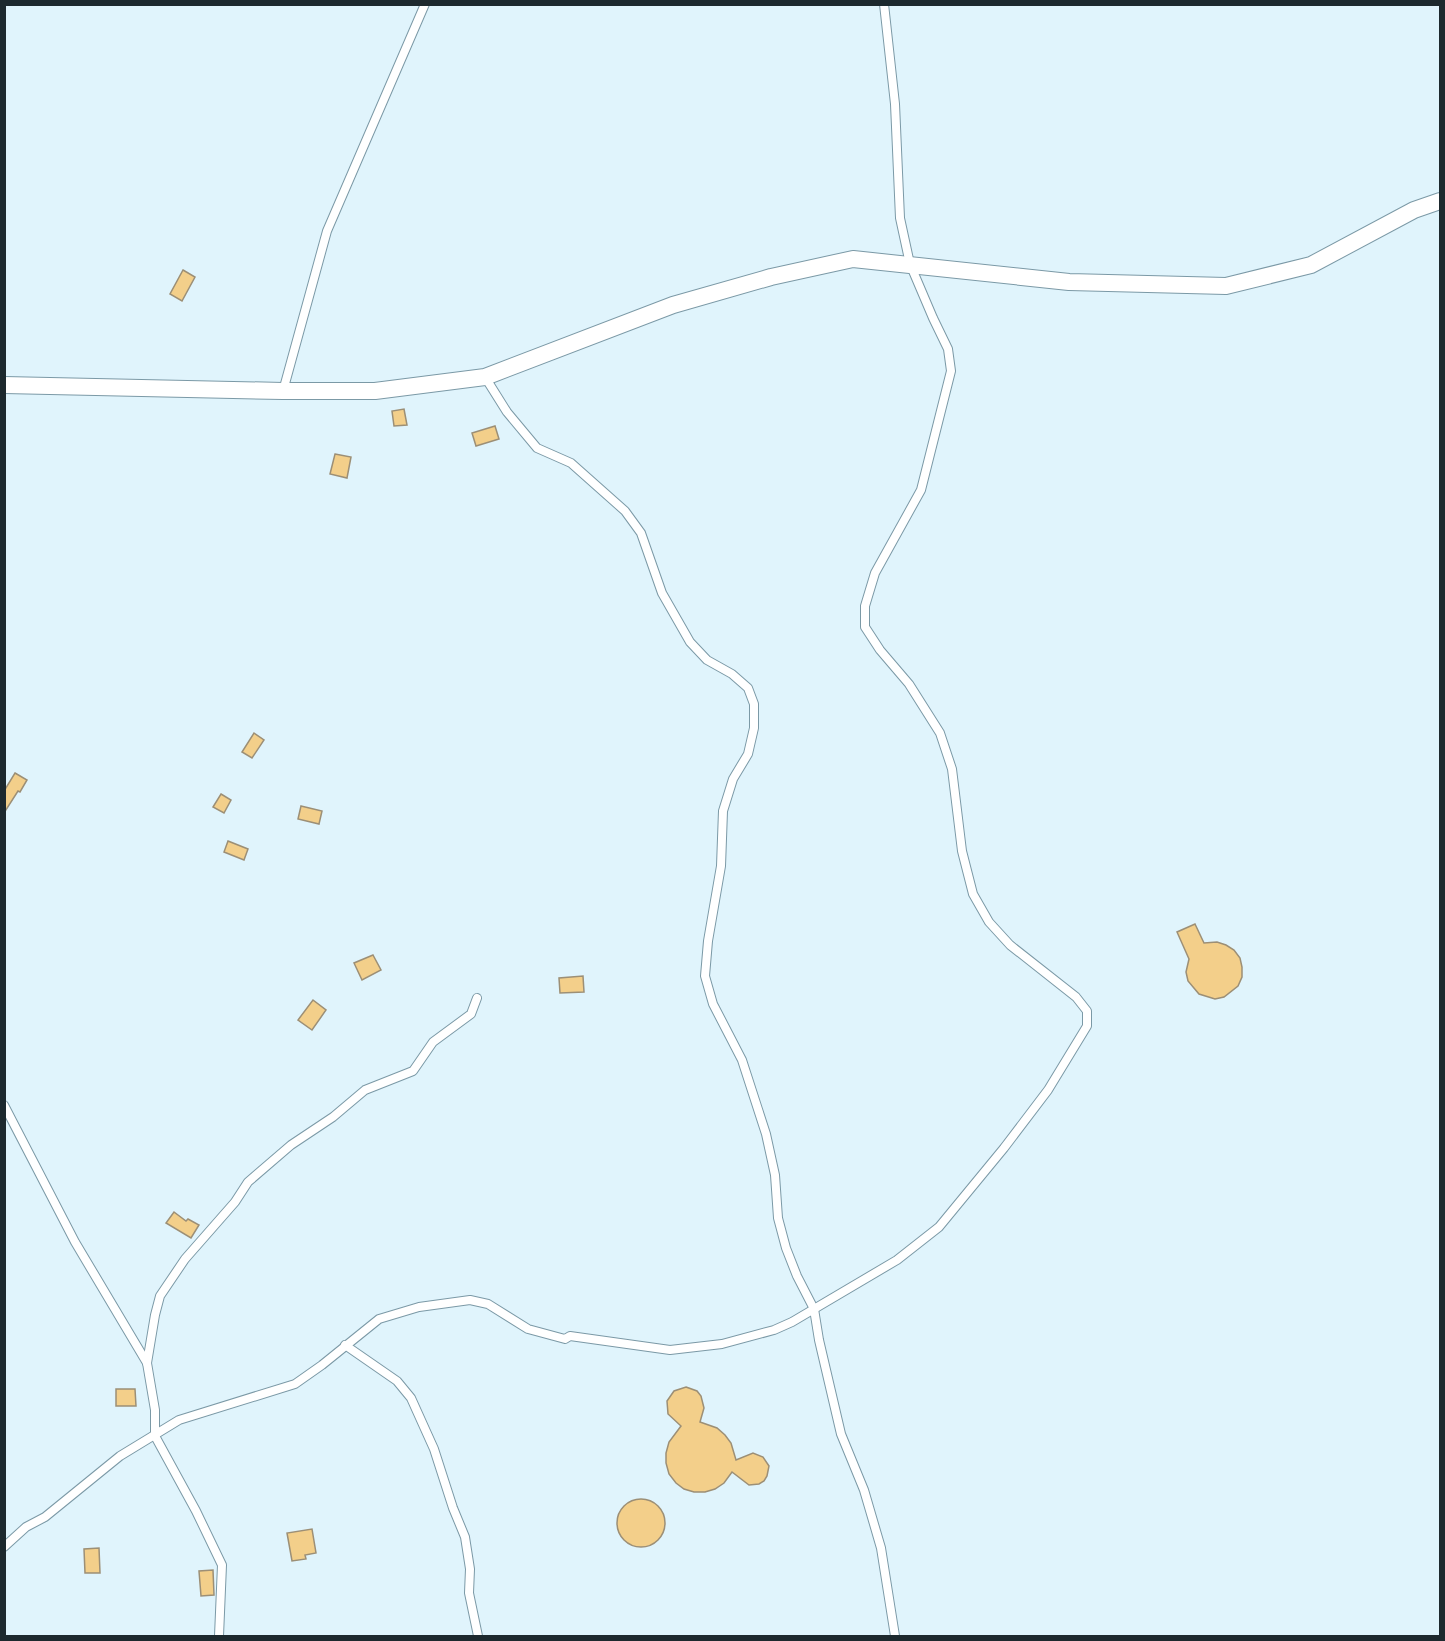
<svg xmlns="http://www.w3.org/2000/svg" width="1445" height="1641" viewBox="0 0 1445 1641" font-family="Commissioner,sans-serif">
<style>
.building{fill:#f3cf8a;stroke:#9c8f76;stroke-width:1.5}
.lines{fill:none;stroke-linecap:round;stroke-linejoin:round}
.service-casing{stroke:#7b99a6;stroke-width:10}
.minor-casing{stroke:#7b99a6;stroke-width:18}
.service{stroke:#fff;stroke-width:8}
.minor{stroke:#fff;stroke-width:16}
</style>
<rect width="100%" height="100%" fill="#e0f4fc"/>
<g class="building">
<path d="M183,270L195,277L182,301L170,294Z"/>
<path d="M404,409L407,425L394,426L392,411Z"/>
<path d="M495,426L499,439L476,446L472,433Z"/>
<path d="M335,454L351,457L347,478L330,474Z"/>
<path d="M254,733L264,740L252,758L242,752Z"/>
<path d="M15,773L27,780L20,792L18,791L4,813V791Z"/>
<path d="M221,794L231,800L224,813L213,807Z"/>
<path d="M301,806L322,811L319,824L298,819Z"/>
<path d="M228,841L248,849L244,860L224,852Z"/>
<path d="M1195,924L1204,943L1217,942L1226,945L1234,950L1240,958L1242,967V977L1238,986L1224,997L1215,999L1199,994L1188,981L1186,972L1189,959L1177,932Z"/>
<path d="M373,955L381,970L362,980L354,963Z"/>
<path d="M583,976L584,992L560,993L559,978Z"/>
<path d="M313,1000L326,1010L312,1030L298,1020Z"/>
<path d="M174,1212L186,1221L188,1219L199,1225L191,1238L166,1223Z"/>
<path d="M686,1387L697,1391L701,1396L704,1408L700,1422L717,1428L725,1435L731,1443L736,1460L753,1453L763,1457L769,1466L767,1476L764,1481L759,1484L749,1485L732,1472L724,1483L715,1489L705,1492H694L684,1489L676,1483L669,1474L666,1463V1453L669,1442L681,1426L668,1414L667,1401L674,1391Z"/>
<path d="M116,1389H135L136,1406H116Z"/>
<circle cx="641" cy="1523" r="24"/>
<path d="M312,1529L316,1553L305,1555L306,1559L292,1561L287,1533Z"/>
<path d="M99,1548L100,1573H85L84,1549Z"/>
<path d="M213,1570L214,1595L201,1596L199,1571Z"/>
</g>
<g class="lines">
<defs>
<g id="service">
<path d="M485,377L507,412L537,448L571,463L625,511L641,533L662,593L690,642L707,660L732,674L748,688L754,704V728L748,754L733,779L723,811L721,866L708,941L705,976L713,1004L742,1060L766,1134L775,1175L778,1218L786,1248L797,1276L814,1309L819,1340L841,1434L864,1490L881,1548L895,1636"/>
<path d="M283,391L327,231L425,4"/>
<path d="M4,1105L75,1242L147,1363L155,1410V1436L196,1511L222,1565L219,1636"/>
<path d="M345,1345L397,1381L411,1398L434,1449L453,1508L465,1537L470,1569L469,1593L478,1636"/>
<path d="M147,1363L155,1315L160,1296L185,1259L235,1202L248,1182L291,1145L333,1117L365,1090L413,1071L433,1042L471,1014L477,998"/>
<path d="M4,1547L26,1527L45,1517L120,1456L179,1420L295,1384L322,1365L379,1319L419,1307L470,1300L488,1304L528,1329L565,1339L570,1336L670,1350L722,1344L774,1330L792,1322L897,1260L939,1227L1004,1148L1048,1090L1087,1026V1011L1076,997L1010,945L989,922L973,894L962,851L952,769L940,733L909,684L880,650L865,627V606L875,573L921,490L951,371L948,349L933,318L910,264L900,218L895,104L884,4"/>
</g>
<path id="minor" d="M4,385L283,391H375L485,377L673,305L771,277L853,259L1069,282L1226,286L1311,265L1414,210L1440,201"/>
</defs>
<use href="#service" class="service-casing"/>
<use href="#minor" class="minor-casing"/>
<use href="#service" class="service"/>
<use href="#minor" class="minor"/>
</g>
<rect width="1445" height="1641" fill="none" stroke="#1d292e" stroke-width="12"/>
</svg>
